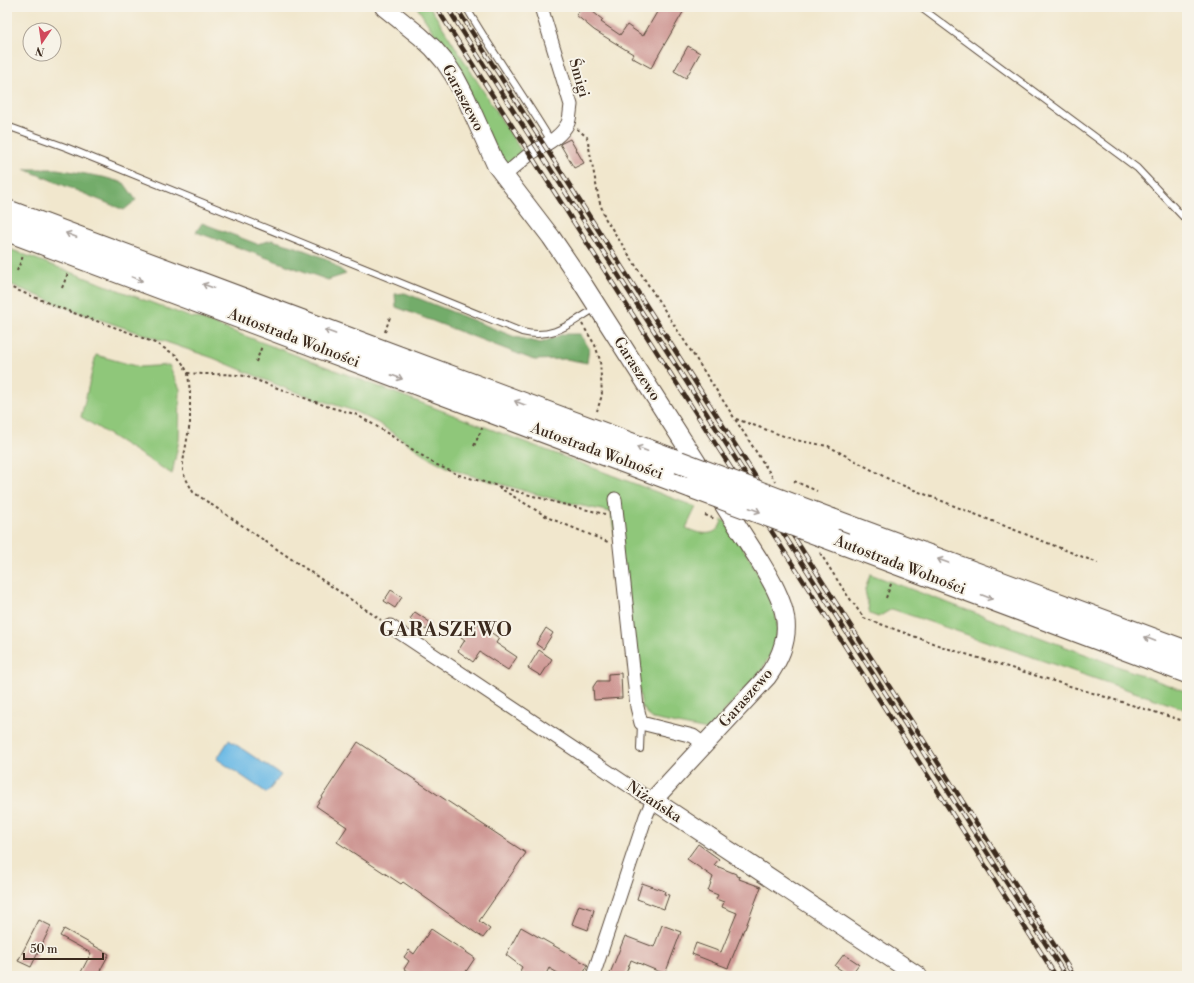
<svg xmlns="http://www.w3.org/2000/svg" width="1194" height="983" viewBox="0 0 1194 983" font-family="'Libre Bodoni',serif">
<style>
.green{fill:#8fc77a;stroke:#65784c}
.forest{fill:#73ac6a;stroke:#576b44}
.water{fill:#6bb9e5;stroke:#537282}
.building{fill:#ce9693}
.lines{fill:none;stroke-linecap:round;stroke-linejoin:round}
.lane-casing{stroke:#564638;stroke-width:8}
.street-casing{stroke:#564638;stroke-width:15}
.secondary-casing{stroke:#564638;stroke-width:20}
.highway-casing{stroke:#564638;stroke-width:24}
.path{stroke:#564638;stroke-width:2;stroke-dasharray:3 3;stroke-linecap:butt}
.lane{stroke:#fff;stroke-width:6}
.street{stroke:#fff;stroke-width:13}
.secondary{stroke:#fff;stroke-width:18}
.highway{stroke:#fff;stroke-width:22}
.rail-casing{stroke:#3b2a1e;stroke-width:4.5}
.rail{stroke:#f7f3e8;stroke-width:3;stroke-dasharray:9;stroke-linecap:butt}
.highway-bridge-casing{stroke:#564638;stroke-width:24;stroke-linecap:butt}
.highway-bridge{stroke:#fff;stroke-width:22}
.oneway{stroke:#a79f9a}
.labels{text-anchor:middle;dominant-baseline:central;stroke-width:4;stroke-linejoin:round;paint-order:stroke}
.street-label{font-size:15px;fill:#3b2a1e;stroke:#f7f3e8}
.district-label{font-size:19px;font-weight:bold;letter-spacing:1px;fill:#3b2a1e;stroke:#f7f3e8}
</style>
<rect width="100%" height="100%" fill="#f7f3e8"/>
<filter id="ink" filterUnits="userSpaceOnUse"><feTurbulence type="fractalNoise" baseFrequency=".025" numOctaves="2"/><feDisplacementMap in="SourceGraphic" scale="8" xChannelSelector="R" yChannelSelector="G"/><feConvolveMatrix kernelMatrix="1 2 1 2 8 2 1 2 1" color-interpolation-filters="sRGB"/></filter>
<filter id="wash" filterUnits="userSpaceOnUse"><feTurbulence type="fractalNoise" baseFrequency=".012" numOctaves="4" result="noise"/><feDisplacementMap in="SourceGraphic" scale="16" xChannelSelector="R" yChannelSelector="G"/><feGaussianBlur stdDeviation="0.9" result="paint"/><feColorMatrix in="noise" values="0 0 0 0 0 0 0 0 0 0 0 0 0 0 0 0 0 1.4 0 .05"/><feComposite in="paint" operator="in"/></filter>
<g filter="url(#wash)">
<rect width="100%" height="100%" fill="#f1e7cd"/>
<g class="green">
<path d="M417,7H430L522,152L509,164H505L434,38L435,35Z"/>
<path d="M7,248L192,318L195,317L696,507L686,528C699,534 718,539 722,520L725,521L752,562L774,605L778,629L774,647L762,670L707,730L653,719L646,713L644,708H642L611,512L564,502L462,473L447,467L428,457L378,423L354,411L287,389L213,358L75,311L7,283Z"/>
<path d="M96,355L139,367L169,365L180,389L179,440L172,474L81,417Z"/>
<path d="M870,574L1187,692V710L892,609L878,617L870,614L865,590Z"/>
</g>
<g class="forest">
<path d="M24,169H57L103,177L124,183L136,200L124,210Z"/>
<path d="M202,223L257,244L272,240L296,247L327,259L346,274L328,280L314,275L196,232Z"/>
<path d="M405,293L515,337L541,343L563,334H580L589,348L587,363L566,359L534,360L396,307L395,294Z"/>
</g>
<path class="water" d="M229,740L281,775L267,793L217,759Z"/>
<g id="blocks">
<g class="building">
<path d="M583,7H587L603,20L601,22L620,35L627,25L643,36L660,7H686L651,68L631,57L633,54L594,30L576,15Z"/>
<path d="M688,46L700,53L686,78L674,71Z"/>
<path d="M570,139L584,163L574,168L560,144Z"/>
<path d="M391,590L402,597L395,608L384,601Z"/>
<path d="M415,612L431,623L426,630L410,619Z"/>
<path d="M477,623L499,638L496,643L517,657L508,670L480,652L473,662L458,651L465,640L461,637L466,629L471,632Z"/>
<path d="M546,628L553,633L543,649L536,644Z"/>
<path d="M539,650L552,659L541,676L528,668Z"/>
<path d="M621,673L622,698L594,700L593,687L597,681H608V674Z"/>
<path d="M358,742L526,853L479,921L490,929L483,938L403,882L401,884L337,842L347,827L316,806Z"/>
<path d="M698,844L719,859L714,865L736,874V876L740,877L739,879L761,887L745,929H744L728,968L692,954L696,943L721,952L737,913L722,907L724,902L716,899L718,895L708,891L713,877L687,859Z"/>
<path d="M642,883L665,891L664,894L669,895L664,909L637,899Z"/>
<path d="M579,905L594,910L588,930L572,924Z"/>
<path d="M39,920L51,926L31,967L18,961Z"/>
<path d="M662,925L681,932L665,974L631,960L625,976H609L625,936L654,947Z"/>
<path d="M521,927L588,965L582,976H563L549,968L545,976H528L520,971L522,967L506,955Z"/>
<path d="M64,929L109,954L97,976H79L91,953L60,936Z"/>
<path d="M431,929L475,958L463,976H415L404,969L409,961L404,957L409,950L414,954Z"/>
<path d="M844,954L859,964L850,976L835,966Z"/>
</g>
</g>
</g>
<g filter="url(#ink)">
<use href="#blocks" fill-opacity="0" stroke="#564638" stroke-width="1"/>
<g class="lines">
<defs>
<g id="lane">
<path d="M466,7C493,53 524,96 551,141"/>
<path d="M920,7L1137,168L1187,221"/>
<path d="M7,126L68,148L522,332C554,340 570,323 596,308"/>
<path d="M640,749L641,723"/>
</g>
<g id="street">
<path d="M504,176C512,169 521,161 530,154C543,145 560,139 568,123C570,118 570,111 571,105L541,7"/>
<path d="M615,499L637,707L641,723L693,736L705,745"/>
<path d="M390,626L643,795L653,800L646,816L593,976"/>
</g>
<path id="secondary" d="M384,7L420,36L433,48L445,62L455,77L466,98L496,165L551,237L581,281L759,560C785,603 800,632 767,677L653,800L918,976"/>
<g id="highway">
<path d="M7,211L679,462"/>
<path d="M7,230L692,487"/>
<path d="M832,520L1187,652"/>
<path d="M845,544L1187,672"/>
</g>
</defs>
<use href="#lane" class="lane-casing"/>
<use href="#street" class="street-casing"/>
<use href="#secondary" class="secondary-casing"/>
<use href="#highway" class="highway-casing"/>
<g class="path">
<path d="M577,129L587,137L599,200L605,218L775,481"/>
<path d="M17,271L23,256"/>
<path d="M7,286L68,311L128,332L155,343L176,355L183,364L188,373C207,375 226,373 245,376L329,407L355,414L376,426L435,464L459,475L558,503L605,514"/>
<path d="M62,288L68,273"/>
<path d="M582,324L595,345L600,360L602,395L597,411"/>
<path d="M385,332L390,317"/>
<path d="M256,362L262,346"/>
<path d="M188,373L190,393V423L183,462V473L193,492L381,620"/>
<path d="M736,419L795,440L828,446L894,482L1098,563"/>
<path d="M474,446L482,428"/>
<path d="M794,481L817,491"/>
<path d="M498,487L549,518L608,542"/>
<path d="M705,515L715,519"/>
<path d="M820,553L845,592L864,618L946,648L1187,722"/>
<path d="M886,598L892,581"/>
</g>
<use href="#lane" class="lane"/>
<use href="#street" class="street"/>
<use href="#secondary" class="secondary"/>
<use href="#highway" class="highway"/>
<defs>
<g id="rail">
<path d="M436,7L1056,976"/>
<path d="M447,7L1066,976"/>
<path d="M456,7L1074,976"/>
</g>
</defs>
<use href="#rail" class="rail-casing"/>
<use href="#rail" class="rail"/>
<defs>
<g id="highway-bridge">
<path d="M679,462L832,520"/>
<path d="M692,487L845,544"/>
</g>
</defs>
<use href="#highway-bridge" class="highway-bridge-casing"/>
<use href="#highway-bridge" class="highway-bridge"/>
</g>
<defs><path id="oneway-shaft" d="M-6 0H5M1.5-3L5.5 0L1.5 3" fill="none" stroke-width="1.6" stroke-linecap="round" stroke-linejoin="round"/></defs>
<g class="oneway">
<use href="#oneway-shaft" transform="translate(71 235) rotate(-159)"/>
<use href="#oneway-shaft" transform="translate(137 279) rotate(21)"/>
<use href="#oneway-shaft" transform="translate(208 286) rotate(-160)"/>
<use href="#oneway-shaft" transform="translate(330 332) rotate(-160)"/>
<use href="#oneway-shaft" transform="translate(397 377) rotate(20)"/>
<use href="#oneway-shaft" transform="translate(520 403) rotate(-159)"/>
<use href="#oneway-shaft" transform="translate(642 449) rotate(-159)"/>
<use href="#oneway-shaft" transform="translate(755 510) rotate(21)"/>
<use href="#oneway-shaft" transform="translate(943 561) rotate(-160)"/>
<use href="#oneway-shaft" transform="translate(987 597) rotate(21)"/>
<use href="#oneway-shaft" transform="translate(1150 639) rotate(-159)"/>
</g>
</g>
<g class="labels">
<g class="street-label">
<text transform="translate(579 78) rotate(74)">Śmigi</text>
<text transform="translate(463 98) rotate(62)">Garaszewo</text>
<text transform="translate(294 338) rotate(21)">Autostrada Wolności</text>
<text transform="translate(637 369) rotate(57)">Garaszewo</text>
<text transform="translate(597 451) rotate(20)">Autostrada Wolności</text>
<text transform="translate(900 565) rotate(21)">Autostrada Wolności</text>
<text transform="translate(746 698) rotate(-49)">Garaszewo</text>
<text transform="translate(654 802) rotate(33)">Niżańska</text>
</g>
<g class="district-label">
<text x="446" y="630">GARASZEWO</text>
</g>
</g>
<rect width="1194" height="983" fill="none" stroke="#f7f3e8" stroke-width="24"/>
<g transform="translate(42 42) rotate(193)"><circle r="19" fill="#f7f3e8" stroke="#aca397"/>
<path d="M0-3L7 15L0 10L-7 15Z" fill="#d1495b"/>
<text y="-6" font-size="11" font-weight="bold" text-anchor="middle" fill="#3b2a1e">N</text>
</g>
<path d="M24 953v6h79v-6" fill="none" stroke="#3b2a1e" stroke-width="2"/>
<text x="30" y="953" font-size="12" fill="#3b2a1e" stroke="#f7f3e8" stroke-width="3" paint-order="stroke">50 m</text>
</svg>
